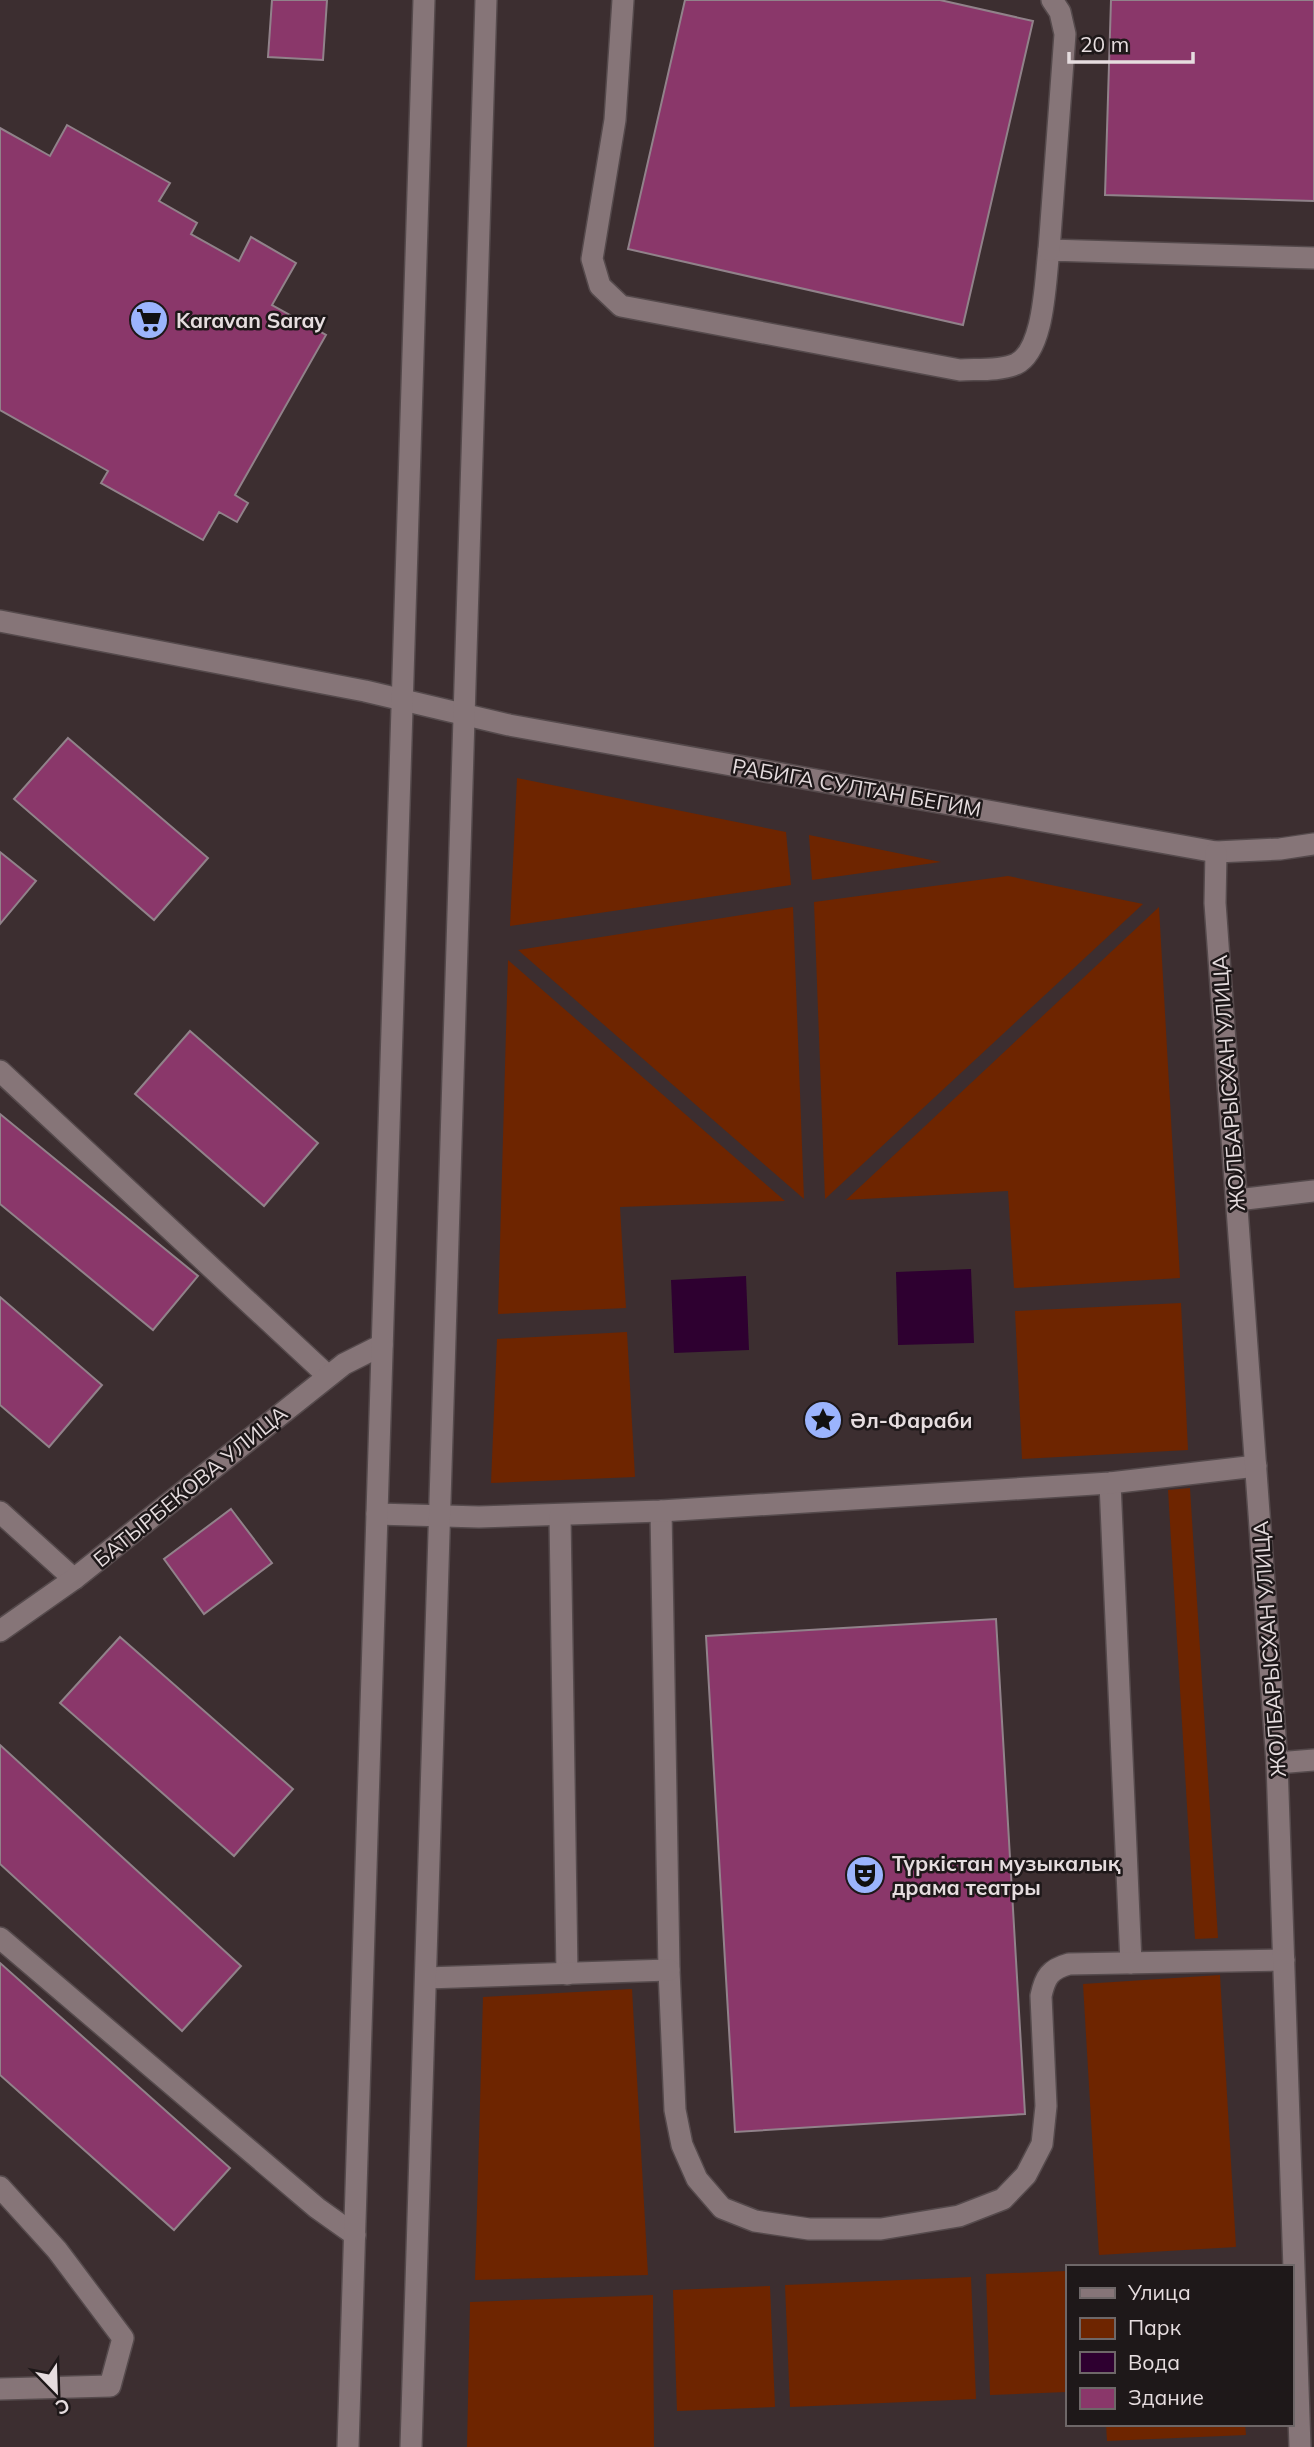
<svg xmlns="http://www.w3.org/2000/svg" width="1314" height="2447" viewBox="0 0 1314 2447" font-family="Mulish,sans-serif">
<style>
.green{fill:#6e2500}
.water{fill:#2e0030}
.building{fill:#8a376a;stroke:#91828a;stroke-width:2}
.lines{fill:none;stroke-linecap:round;stroke-linejoin:round}
.lane-casing{stroke:#554a4c;stroke-width:24}
.street-casing{stroke:#554a4c;stroke-width:24}
.lane{stroke:#867578;stroke-width:21}
.street{stroke:#867578;stroke-width:21}
.labels{text-anchor:middle;dominant-baseline:central;stroke-width:5;stroke-linejoin:round;paint-order:stroke}
.poi-label{font-size:21px;font-weight:bold;fill:#e6dddf;stroke:#1e1819;text-anchor:start}
.street-label{font-size:21px;fill:#e6dddf;stroke:#1e1819}
</style>
<rect width="100%" height="100%" fill="#3c2e30"/>
<g class="green">
<path d="M517,778L786,832L791,885L510,926Z"/>
<path d="M809,835L941,862L812,880Z"/>
<path d="M1008,876L1143,904L825,1199L814,902Z"/>
<path d="M793,907L804,1199L518,950Z"/>
<path d="M1159,907L1180,1278L1014,1288L1008,1191L846,1200Z"/>
<path d="M508,960L785,1201L620,1207L626,1308L498,1314Z"/>
<path d="M1181,1303L1188,1450L1022,1459L1015,1311Z"/>
<path d="M627,1332L635,1477L491,1483L497,1339Z"/>
<path d="M1190,1488L1218,1938L1195,1939L1168,1490Z"/>
<path d="M1220,1975L1236,2247L1099,2255L1083,1984Z"/>
<path d="M632,1989L648,2275L475,2280L483,1997Z"/>
<path d="M1067,2271V2392L990,2395L986,2274Z"/>
<path d="M971,2277L976,2399L790,2407L785,2285Z"/>
<path d="M770,2286L775,2407L677,2411L673,2290Z"/>
<path d="M653,2295L654,2447H467L470,2302Z"/>
<path d="M1106,2424H1245L1246,2435L1107,2441Z"/>
</g>
<g class="water">
<path d="M971,1269L974,1343L898,1345L896,1272Z"/>
<path d="M746,1276L749,1350L674,1353L671,1280Z"/>
</g>
<g class="building">
<path d="M272,0H327L323,60L268,57Z"/>
<path d="M685,0H940L1033,21L963,325L628,249Z"/>
<path d="M1111,0H1314V201L1105,195Z"/>
<path d="M67,125L170,183L159,201L197,223L191,234L239,261L251,237L296,263L272,305L326,335L235,495L248,503L237,522L219,512L203,540L101,483L108,471L0,410V128L50,156Z"/>
<path d="M68,738L208,858L154,920L14,799Z"/>
<path d="M0,852L36,881L0,924Z"/>
<path d="M190,1031L318,1143L264,1206L135,1094Z"/>
<path d="M0,1114L198,1276L153,1330L0,1204Z"/>
<path d="M0,1297L102,1385L49,1447L0,1405Z"/>
<path d="M231,1509L272,1563L204,1614L164,1559Z"/>
<path d="M996,1619L1025,2114L735,2132L706,1636Z"/>
<path d="M120,1637L293,1789L234,1856L60,1703Z"/>
<path d="M0,1745L241,1966L182,2031L0,1864Z"/>
<path d="M0,1963L230,2168L174,2230L0,2075Z"/>
</g>
<g class="lines">
<defs>
<g id="lane">
<path d="M623,0L615,120L592,259L600,286L621,306L960,370C977,369 1000,371 1016,364C1045,350 1045,279 1049,250L1314,258"/>
<path d="M1049,250L1065,34L1060,12L1052,0"/>
<path d="M1237,1200L1314,1191"/>
<path d="M1110,1483L1131,1963"/>
<path d="M661,1511L669,1970L675,2110L682,2145L697,2179L722,2208L755,2221L809,2229H881L959,2216L1003,2199L1026,2175L1042,2144L1046,2106L1041,1996C1045,1977 1050,1969 1069,1964L1284,1960"/>
<path d="M377,1514L479,1517L661,1511L1110,1483L1256,1466"/>
<path d="M560,1516L567,1974"/>
<path d="M426,1978L669,1970"/>
<path d="M0,2187L57,2250L123,2338L110,2386L0,2389"/>
</g>
<g id="street">
<path d="M0,621L365,691L509,725L1216,852L1280,849L1314,844"/>
<path d="M1216,852L1215,903L1277,1763L1300,2447"/>
<path d="M0,1071L328,1376"/>
<path d="M0,1512L74,1579"/>
<path d="M0,1631L74,1579L344,1364L382,1345"/>
<path d="M1277,1763L1314,1760"/>
<path d="M0,1938L317,2208L355,2235"/>
<path d="M348,2447L424,0"/>
<path d="M411,2447L486,0"/>
</g>
</defs>
<use href="#lane" class="lane-casing"/>
<use href="#street" class="street-casing"/>
<use href="#lane" class="lane"/>
<use href="#street" class="street"/>
</g>
<defs>
<symbol id="supermarket-disc" viewBox="-11 -11 22 22"><circle r="9.5" fill="#9bb4fd" stroke="#1e1819"/><path d="M-6-5.5h2.5l.6 2H6L4.5 2H-2.5L-4.4-4H-6ZM-1.5 3.2a1.3 1.3 0 1 0 .1 0ZM3 3.2a1.3 1.3 0 1 0 .1 0Z" fill="#111"/></symbol>
<symbol id="sight-disc" viewBox="-11 -11 22 22"><circle r="9.5" fill="#9bb4fd" stroke="#1e1819"/><path d="M0-6L1.8-2.2L6-1.7L2.9 1.2L3.7 5.4L0 3.3L-3.7 5.4L-2.9 1.2L-6-1.7L-1.8-2.2Z" fill="#111"/></symbol>
<symbol id="theatre-disc" viewBox="-11 -11 22 22"><circle r="9.5" fill="#9bb4fd" stroke="#1e1819"/><path d="M-5-5.5Q0-4 5-5.5V0Q5 5 0 6Q-5 5-5 0ZM-3.3-2.5H-1v1.5H-3.3ZM1-2.5H3.3v1.5H1ZM-2.8 1Q0 5.5 2.8 1Z" fill="#111"/></symbol>
</defs>
<g fill-rule="evenodd">
<use href="#supermarket-disc" x="127" y="298" width="44" height="44"/>
<use href="#sight-disc" x="801" y="1398" width="44" height="44"/>
<use href="#theatre-disc" x="843" y="1853" width="44" height="44"/>
</g>
<g class="labels">
<g class="poi-label">
<text x="176" y="320">Karavan Saray</text>
<text x="850" y="1420">Әл-Фараби</text>
<text x="892" y="1863">Түркістан музыкалық<tspan x="892" dy="24">драма театры</tspan></text>
</g>
<g class="street-label">
<text transform="translate(857 787) rotate(10)">РАБИГА СУЛТАН БЕГИМ</text>
<text transform="translate(1228 1083) rotate(-94)">ЖОЛБАРЫСХАН УЛИЦА</text>
<text transform="translate(190 1486) rotate(-39)">БАТЫРБЕКОВА УЛИЦА</text>
<text transform="translate(1269 1649) rotate(-94)">ЖОЛБАРЫСХАН УЛИЦА</text>
</g>
</g>
<rect x="1066" y="2265" width="228" height="161" fill="#1e1819" stroke="#6e6768" stroke-width="2"/>
<rect x="1080" y="2288" width="35" height="10" fill="#867578" stroke="#6e6768" stroke-width="2"/>
<text x="1128" y="2300" font-size="21" fill="#e6dddf">Улица</text>
<rect x="1080" y="2318" width="35" height="21" fill="#6e2500" stroke="#6e6768" stroke-width="2"/>
<text x="1128" y="2335" font-size="21" fill="#e6dddf">Парк</text>
<rect x="1080" y="2352" width="35" height="21" fill="#2e0030" stroke="#6e6768" stroke-width="2"/>
<text x="1128" y="2370" font-size="21" fill="#e6dddf">Вода</text>
<rect x="1080" y="2388" width="35" height="21" fill="#8a376a" stroke="#6e6768" stroke-width="2"/>
<text x="1128" y="2405" font-size="21" fill="#e6dddf">Здание</text>
<g transform="translate(56 2391) rotate(157)" stroke="#1e1819" stroke-width="5" paint-order="stroke">
<path d="M0-5L12 26L0 18L-12 26Z" fill="#e6dddf"/>
<text y="-10" font-size="19" font-weight="bold" text-anchor="middle" fill="#e6dddf">С</text>
</g>
<path d="M1069 52v10h124v-10" fill="none" stroke="#e6dddf" stroke-width="3.5"/>
<text x="1080" y="52" font-size="21" fill="#e6dddf" stroke="#1e1819" stroke-width="5" paint-order="stroke">20 m</text>
</svg>
